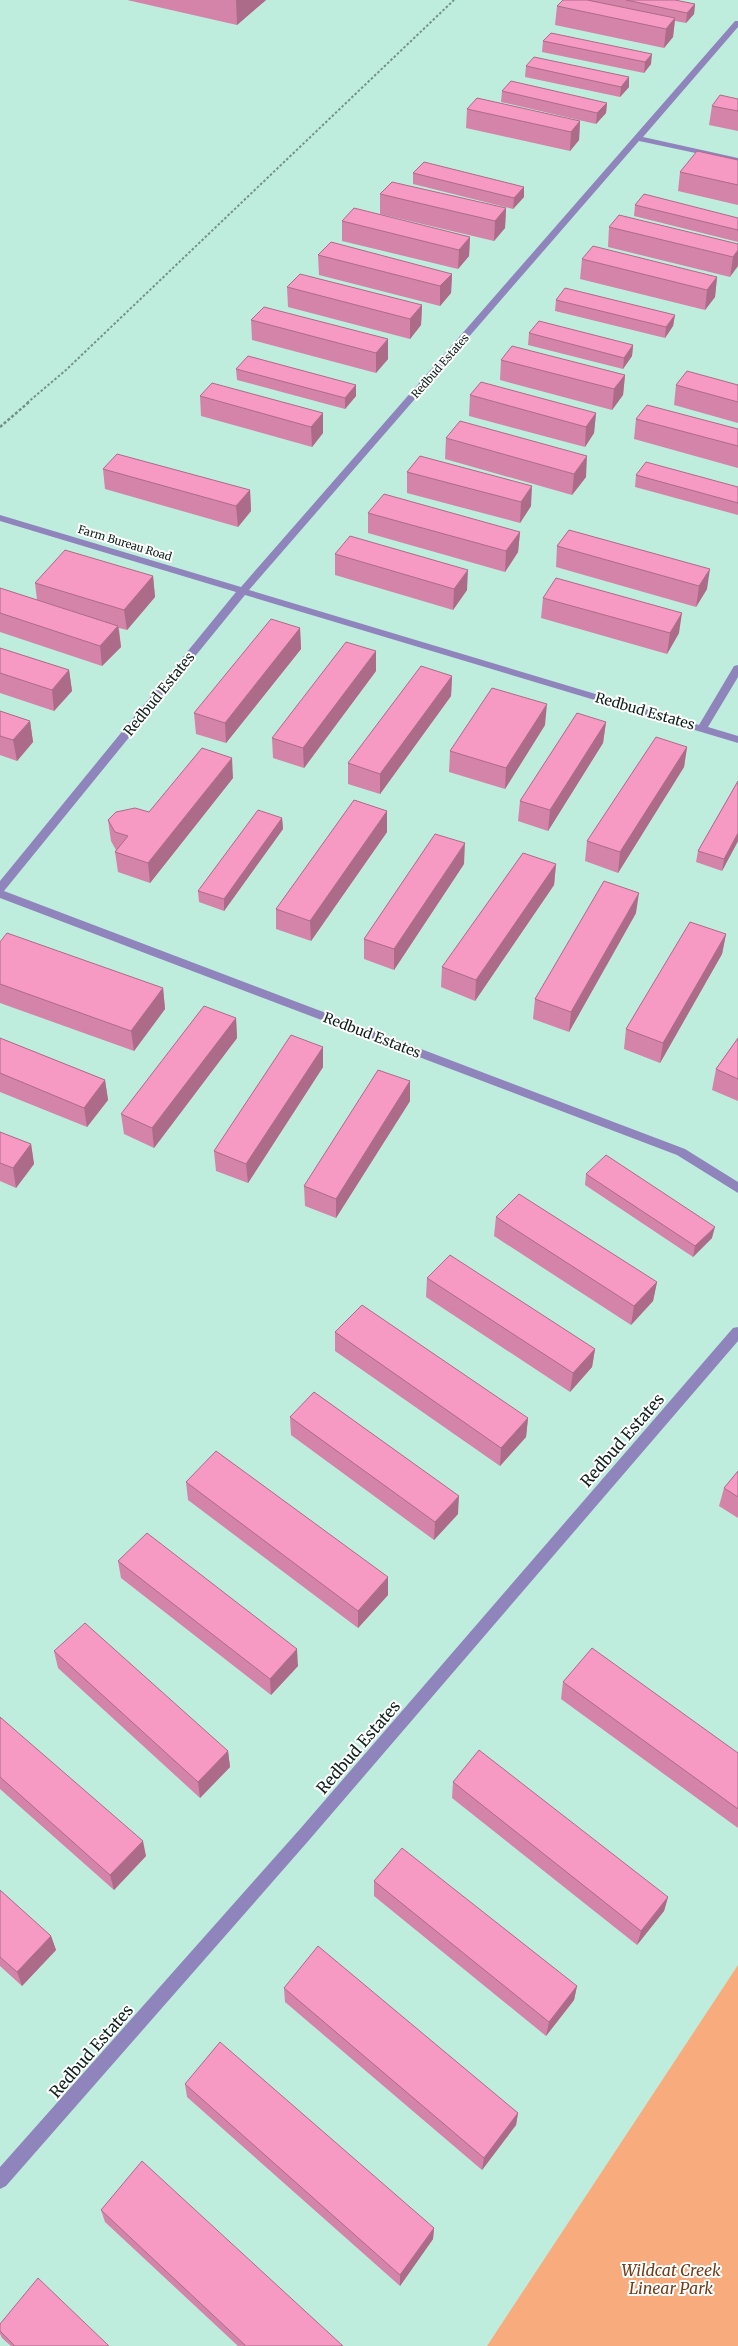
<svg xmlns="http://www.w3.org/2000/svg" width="738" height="2346" viewBox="0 0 738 2346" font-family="Merriweather,serif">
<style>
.green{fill:#f8ac7e}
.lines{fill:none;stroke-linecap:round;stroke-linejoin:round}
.path-far1{stroke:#729388;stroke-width:2;stroke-dasharray:2.5 2;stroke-linecap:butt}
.path{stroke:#729388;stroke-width:2.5;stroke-dasharray:3 2;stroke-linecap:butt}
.minor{fill:#8f85bc;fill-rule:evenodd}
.wall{fill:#d484a8}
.shaded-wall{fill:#ac6b88}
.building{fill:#f699c3;stroke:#ac6b88}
.labels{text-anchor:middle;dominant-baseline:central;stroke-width:4;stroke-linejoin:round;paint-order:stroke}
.far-street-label{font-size:11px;fill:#0f211b;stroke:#fff}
.street-label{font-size:14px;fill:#0f211b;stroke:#fff}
.near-street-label{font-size:16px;fill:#0f211b;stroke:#fff}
.near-park-label{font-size:16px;font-style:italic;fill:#743d17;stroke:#fff}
</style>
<rect width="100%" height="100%" fill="#bfeddd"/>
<path class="green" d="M738,1965V2346H487Z"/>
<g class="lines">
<path class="path-far1" d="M27,403L66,370L454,0"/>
<path class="path" d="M0,427L29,402"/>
<g class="minor">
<path d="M735,21H738V27L643,137L738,158V162L639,141L249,590L699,725L734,666L738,665V677L708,727L738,736V743L245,595L4,891L685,1149L738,1182V1193L677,1155L0,898V881L236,592L0,521V515L241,587Z"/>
<path d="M738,1327V1341L310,1839L6,2186L0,2189V2167L300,1829L733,1328Z"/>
</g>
</g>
<g class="wall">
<path d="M127,0H266L237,25Z"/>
<path d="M563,0H675L695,4L694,14L686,23L675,21L673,37L664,48L555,25L557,6Z"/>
<path d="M551,33L651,64L644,73L542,52L543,41Z"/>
<path d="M526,66L629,77V87L620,97L525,77Z"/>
<path d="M502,91L607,103L606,113L596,124L501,102Z"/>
<path d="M738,99V131L709,125L712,106Z"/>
<path d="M467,109L580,121L579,140L570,151L466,128Z"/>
<path d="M738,160V205L678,191L680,172Z"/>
<path d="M413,173L524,187V197L513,209L413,184Z"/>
<path d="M380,194L506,208L505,228L494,241L380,214Z"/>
<path d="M635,205L738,218V242L634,216Z"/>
<path d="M342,221L470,237L469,256L458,269L342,241Z"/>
<path d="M609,227L738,244L730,277L608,247Z"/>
<path d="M318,255L452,274L451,293L440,306L319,275Z"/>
<path d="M582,259L717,277L715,297L705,310L580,279Z"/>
<path d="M287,287L422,305L421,325L410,339L288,307Z"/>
<path d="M556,300L675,315L673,326L665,338L555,311Z"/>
<path d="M251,320L388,339V359L376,373L252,340Z"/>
<path d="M529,333L633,345L632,356L623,369L528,345Z"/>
<path d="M501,360L625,375L623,395L612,410L500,380Z"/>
<path d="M236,369L356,385V396L345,409L237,380Z"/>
<path d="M676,385H738V423L674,405Z"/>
<path d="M470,395L596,413L594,433L585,447L469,416Z"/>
<path d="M200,396L323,413V433L312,447L201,416Z"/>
<path d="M636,419L738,429V468L634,439Z"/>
<path d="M446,438L586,477L572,495L445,459Z"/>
<path d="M420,456L531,506L520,523L407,493V472Z"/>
<path d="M103,469L250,490L251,511L238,527L105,489Z"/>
<path d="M636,475L738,487V515L635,487Z"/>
<path d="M368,513L520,532L518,552L505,572L368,533Z"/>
<path d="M569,530L707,589L696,607L556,567L557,546Z"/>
<path d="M335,554L467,590L453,610L335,575Z"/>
<path d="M153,576L155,597L127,630L119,628L121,647L102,666L0,632V588L37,600L35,583Z"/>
<path d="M543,598L679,633L667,654L541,618Z"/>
<path d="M300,628L301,649L226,743L196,734L194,713Z"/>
<path d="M0,648L69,670L72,691L54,711L0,693Z"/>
<path d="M376,671L304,768L273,758L272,738Z"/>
<path d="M452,676L451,696L380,794L348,784V763Z"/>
<path d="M0,711L30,721L33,742L17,761L0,755Z"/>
<path d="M606,722L603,743L548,831L518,821L520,801Z"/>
<path d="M545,725L505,789L449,772L450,751Z"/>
<path d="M687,747L684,767L618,873L585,861L587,841Z"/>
<path d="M233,778L150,883L118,872L115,852L116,850L111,841L108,820L149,812Z"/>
<path d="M738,781V841L722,871L696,862L698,851Z"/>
<path d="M282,818L283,829L224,911L199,902L198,891Z"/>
<path d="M387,832L311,941L276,929V909Z"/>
<path d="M464,864L394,970L364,959V939Z"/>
<path d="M556,864L554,885L475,1001L441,987L442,967Z"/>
<path d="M636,913L569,1032L533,1019L535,999Z"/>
<path d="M726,934L722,954L660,1063L624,1049L626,1029Z"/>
<path d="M0,942L163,988L165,1009L134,1051L0,1003Z"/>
<path d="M236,1018L237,1038L154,1148L124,1134L121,1114Z"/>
<path d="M0,1038L105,1080L108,1100L87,1127L0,1092Z"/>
<path d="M738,1038V1101L712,1090L716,1069Z"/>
<path d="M323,1047V1067L248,1183L216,1171L214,1151Z"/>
<path d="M410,1081V1101L336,1218L305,1206L304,1186Z"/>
<path d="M0,1132L31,1144L34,1164L16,1188L0,1181Z"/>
<path d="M586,1174L712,1238L693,1257L585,1185Z"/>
<path d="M496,1217L657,1282L653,1301L631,1325L494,1236Z"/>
<path d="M427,1278L595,1349L592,1367L570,1392L426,1297Z"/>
<path d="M335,1332L528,1418L526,1437L500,1466L335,1351Z"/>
<path d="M290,1417L458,1514L434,1540L291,1435Z"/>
<path d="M738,1471V1518L719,1506L724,1488Z"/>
<path d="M186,1482L388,1595L358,1628L188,1500Z"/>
<path d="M118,1561L298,1666L271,1695L121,1578Z"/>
<path d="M54,1651L228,1751L230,1767L200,1798L58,1668Z"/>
<path d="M563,1682L738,1753V1828L561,1699Z"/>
<path d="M0,1717L146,1856L114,1890L0,1789Z"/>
<path d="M453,1782L668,1897L664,1911L637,1945L452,1798Z"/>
<path d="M374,1881L577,1986L574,2000L546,2036L374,1896Z"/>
<path d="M0,1890L51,1936L56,1950L22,1986L0,1966Z"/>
<path d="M284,1988L518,2113L516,2125L482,2170L285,2002Z"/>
<path d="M185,2084L434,2228L433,2239L400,2286L187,2097Z"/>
<path d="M101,2210L343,2346H238L105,2222Z"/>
<path d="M0,2324L109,2346H11L2,2338L0,2334Z"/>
</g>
<g class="shaded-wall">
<path d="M236,0H266L237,25Z"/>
<path d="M695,4L694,14L686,23L687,13Z"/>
<path d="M675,18L673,37L664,48L666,29Z"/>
<path d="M652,54L651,64L644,73L645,62Z"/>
<path d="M629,77V87L620,97L621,87Z"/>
<path d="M607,103L606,113L596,124L597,113Z"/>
<path d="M580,121L579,140L570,151L571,132Z"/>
<path d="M524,187V197L513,209L514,198Z"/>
<path d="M506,208L505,228L494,241L495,221Z"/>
<path d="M470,237L469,256L458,269L459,250Z"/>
<path d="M738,250V266L730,277L733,257Z"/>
<path d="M452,274L451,293L440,306V286Z"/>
<path d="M717,277L715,297L705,310L707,290Z"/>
<path d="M422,305L421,325L410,339V319Z"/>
<path d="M675,315L673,326L665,338L666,327Z"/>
<path d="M388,339V359L376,373V353Z"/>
<path d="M633,345L632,356L623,369L624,358Z"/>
<path d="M625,375L623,395L612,410L614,389Z"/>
<path d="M356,385V396L345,409V398Z"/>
<path d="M323,413V433L312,447L311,427Z"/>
<path d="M596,413L594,433L585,447L586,427Z"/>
<path d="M587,456L586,477L572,495L574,474Z"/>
<path d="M532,486L531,506L520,523L521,502Z"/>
<path d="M250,490L251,511L238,527L236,506Z"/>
<path d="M520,532L518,552L505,572L506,551Z"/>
<path d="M710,569L707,589L696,607L699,586Z"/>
<path d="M468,570L467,590L453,610L454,589Z"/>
<path d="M153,576L155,597L127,630L124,610Z"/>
<path d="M682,613L679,633L667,654L670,633Z"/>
<path d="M118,626L121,647L102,666L100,646Z"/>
<path d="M300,628L301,649L226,743L225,723Z"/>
<path d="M376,651V671L304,768L303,748Z"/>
<path d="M69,670L72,691L54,711L52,690Z"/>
<path d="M452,676L451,696L380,794V774Z"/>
<path d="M547,704L545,725L505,789L506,768Z"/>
<path d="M30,721L33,742L17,761L13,740Z"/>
<path d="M606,722L603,743L548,831L550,810Z"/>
<path d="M687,747L684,767L618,873L620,852Z"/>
<path d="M232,758L233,778L150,883L148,863Z"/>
<path d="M387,811V832L311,941L310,921Z"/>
<path d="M282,818L283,829L224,911V899Z"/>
<path d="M738,833V841L722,871L724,859Z"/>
<path d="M465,843L464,864L394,970V949Z"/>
<path d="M556,864L554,885L475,1001L476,980Z"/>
<path d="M639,893L636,913L569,1032L571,1012Z"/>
<path d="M726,934L722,954L660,1063L663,1043Z"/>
<path d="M163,988L165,1009L134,1051L131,1031Z"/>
<path d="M236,1018L237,1038L154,1148L152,1128Z"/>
<path d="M323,1047V1067L248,1183L246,1164Z"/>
<path d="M105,1080L108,1100L87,1127L84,1108Z"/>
<path d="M410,1081V1101L336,1218V1199Z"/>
<path d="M31,1144L34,1164L16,1188L13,1168Z"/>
<path d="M715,1227L712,1238L693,1257L695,1246Z"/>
<path d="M657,1282L653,1301L631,1325L634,1306Z"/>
<path d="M595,1349L592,1367L570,1392L573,1373Z"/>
<path d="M528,1418L526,1437L500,1466L501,1448Z"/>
<path d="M459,1496L458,1514L434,1540L435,1522Z"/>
<path d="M388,1577V1595L358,1628V1611Z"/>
<path d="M297,1649L298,1666L271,1695L270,1679Z"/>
<path d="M228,1751L230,1767L200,1798L198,1782Z"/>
<path d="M143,1841L146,1856L114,1890L110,1875Z"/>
<path d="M668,1897L664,1911L637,1945L641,1931Z"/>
<path d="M51,1936L56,1950L22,1986L17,1972Z"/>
<path d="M577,1986L574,2000L546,2036L549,2022Z"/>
<path d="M518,2113L516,2125L482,2170L484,2158Z"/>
<path d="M434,2228L433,2239L400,2286V2275Z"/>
</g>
<g class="building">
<path d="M563,0H587L675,18L666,29L557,6Z"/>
<path d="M626,0H675L695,4L687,13Z"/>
<path d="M551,33L652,54L645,62L543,41Z"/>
<path d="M534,57L629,77L621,87L526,66Z"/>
<path d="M511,81L607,103L597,113L502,91Z"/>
<path d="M720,95L738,99V111L712,106Z"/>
<path d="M477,98L580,121L571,132L467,109Z"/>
<path d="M697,151L738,160V185L680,172Z"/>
<path d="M424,162L524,187L514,198L413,173Z"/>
<path d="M392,182L506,208L495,221L380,194Z"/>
<path d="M644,194L738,218V230L635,205Z"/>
<path d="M354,208L470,237L459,250L342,221Z"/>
<path d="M619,215L738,244V250L733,257L609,227Z"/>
<path d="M331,242L452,274L440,286L318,255Z"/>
<path d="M593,246L717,277L707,290L582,259Z"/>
<path d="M300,274L422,305L410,319L287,287Z"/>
<path d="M565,288L675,315L666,327L556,300Z"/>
<path d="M264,307L388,339L376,353L251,320Z"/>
<path d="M539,321L633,345L624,358L529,333Z"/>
<path d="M512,346L625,375L614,389L501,360Z"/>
<path d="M248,356L356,385L345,398L236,369Z"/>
<path d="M687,371L738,385V402L676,385Z"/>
<path d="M481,382L596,413L586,427L470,395Z"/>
<path d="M212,383L323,413L311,427L200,396Z"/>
<path d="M647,405L738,429V446L636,419Z"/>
<path d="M460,421L587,456L574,474L446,438Z"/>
<path d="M117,454L250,490L236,506L103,469Z"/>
<path d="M420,456L532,486L521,502L407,472Z"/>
<path d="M646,462L738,487V503L636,475Z"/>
<path d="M384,494L520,532L506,551L368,513Z"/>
<path d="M569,530L710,569L699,586L557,546Z"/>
<path d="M350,536L468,570L454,589L335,554Z"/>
<path d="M65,550L153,576L124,610L35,583Z"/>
<path d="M556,578L682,613L670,633L543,598Z"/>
<path d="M0,588L118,626L100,646L0,613Z"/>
<path d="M271,619L300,628L225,723L194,713Z"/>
<path d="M346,642L376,651L303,748L272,738Z"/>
<path d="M0,648L69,670L52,690L0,673Z"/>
<path d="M421,666L452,676L380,774L348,763Z"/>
<path d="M492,688L547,704L506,768L450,751Z"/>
<path d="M0,711L30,721L13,740L0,736Z"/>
<path d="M577,713L606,722L550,810L520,801Z"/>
<path d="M656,737L687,747L620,852L587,841Z"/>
<path d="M202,748L232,758L148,863L115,852L128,836L115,832L108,820L116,812L135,808L149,812Z"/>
<path d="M738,781V833L724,859L698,851Z"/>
<path d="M354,800L387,811L310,921L276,909Z"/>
<path d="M258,810L282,818L224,899L198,891Z"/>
<path d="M435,834L465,843L394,949L364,939Z"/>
<path d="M523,853L556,864L476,980L442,967Z"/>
<path d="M604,881L639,893L571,1012L535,999Z"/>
<path d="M690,922L726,934L663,1043L626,1029Z"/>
<path d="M7,933L163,988L131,1031L0,984V942Z"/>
<path d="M204,1006L236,1018L152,1128L121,1114Z"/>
<path d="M291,1035L323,1047L246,1164L214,1151Z"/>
<path d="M0,1038L105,1080L84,1108L0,1073Z"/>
<path d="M738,1038V1079L716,1069Z"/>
<path d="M378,1070L410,1081L336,1199L304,1186Z"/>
<path d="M0,1132L31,1144L13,1168L0,1163Z"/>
<path d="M606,1155L715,1227L695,1246L586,1174Z"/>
<path d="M519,1194L657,1282L634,1306L496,1217Z"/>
<path d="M450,1255L595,1349L573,1373L427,1278Z"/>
<path d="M362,1305L528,1418L501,1448L335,1332Z"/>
<path d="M314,1392L459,1496L435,1522L290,1417Z"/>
<path d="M216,1451L388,1577L358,1611L186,1482Z"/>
<path d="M738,1471V1497L724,1488Z"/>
<path d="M147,1533L297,1649L270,1679L118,1561Z"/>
<path d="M85,1623L228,1751L198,1782L54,1651Z"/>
<path d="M592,1648L738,1753V1809L563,1682Z"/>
<path d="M0,1717L143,1841L110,1875L0,1777Z"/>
<path d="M479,1750L668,1897L641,1931L453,1782Z"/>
<path d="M402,1848L577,1986L549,2022L374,1881Z"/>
<path d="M0,1890L51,1936L17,1972L0,1957Z"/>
<path d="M318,1946L518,2113L484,2158L284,1988Z"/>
<path d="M220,2042L434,2228L400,2275L185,2084Z"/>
<path d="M142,2161L343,2346H246L101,2210Z"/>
<path d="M38,2278L109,2346H15L0,2331V2324Z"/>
</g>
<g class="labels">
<g class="far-street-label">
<text transform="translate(440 366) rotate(-49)">Redbud Estates</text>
<text transform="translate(125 543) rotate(17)">Farm Bureau Road</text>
</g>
<g class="street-label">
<text transform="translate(159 694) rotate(-51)">Redbud Estates</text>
<text transform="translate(645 711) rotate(16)">Redbud Estates</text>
<text transform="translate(372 1035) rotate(21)">Redbud Estates</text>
</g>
<g class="near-street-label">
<text transform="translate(622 1440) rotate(-49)">Redbud Estates</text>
<text transform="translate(358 1747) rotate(-49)">Redbud Estates</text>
<text transform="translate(91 2051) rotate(-49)">Redbud Estates</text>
</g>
<g class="near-park-label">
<text x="671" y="2270">Wildcat Creek<tspan x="671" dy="18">Linear Park</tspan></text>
</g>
</g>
</svg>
